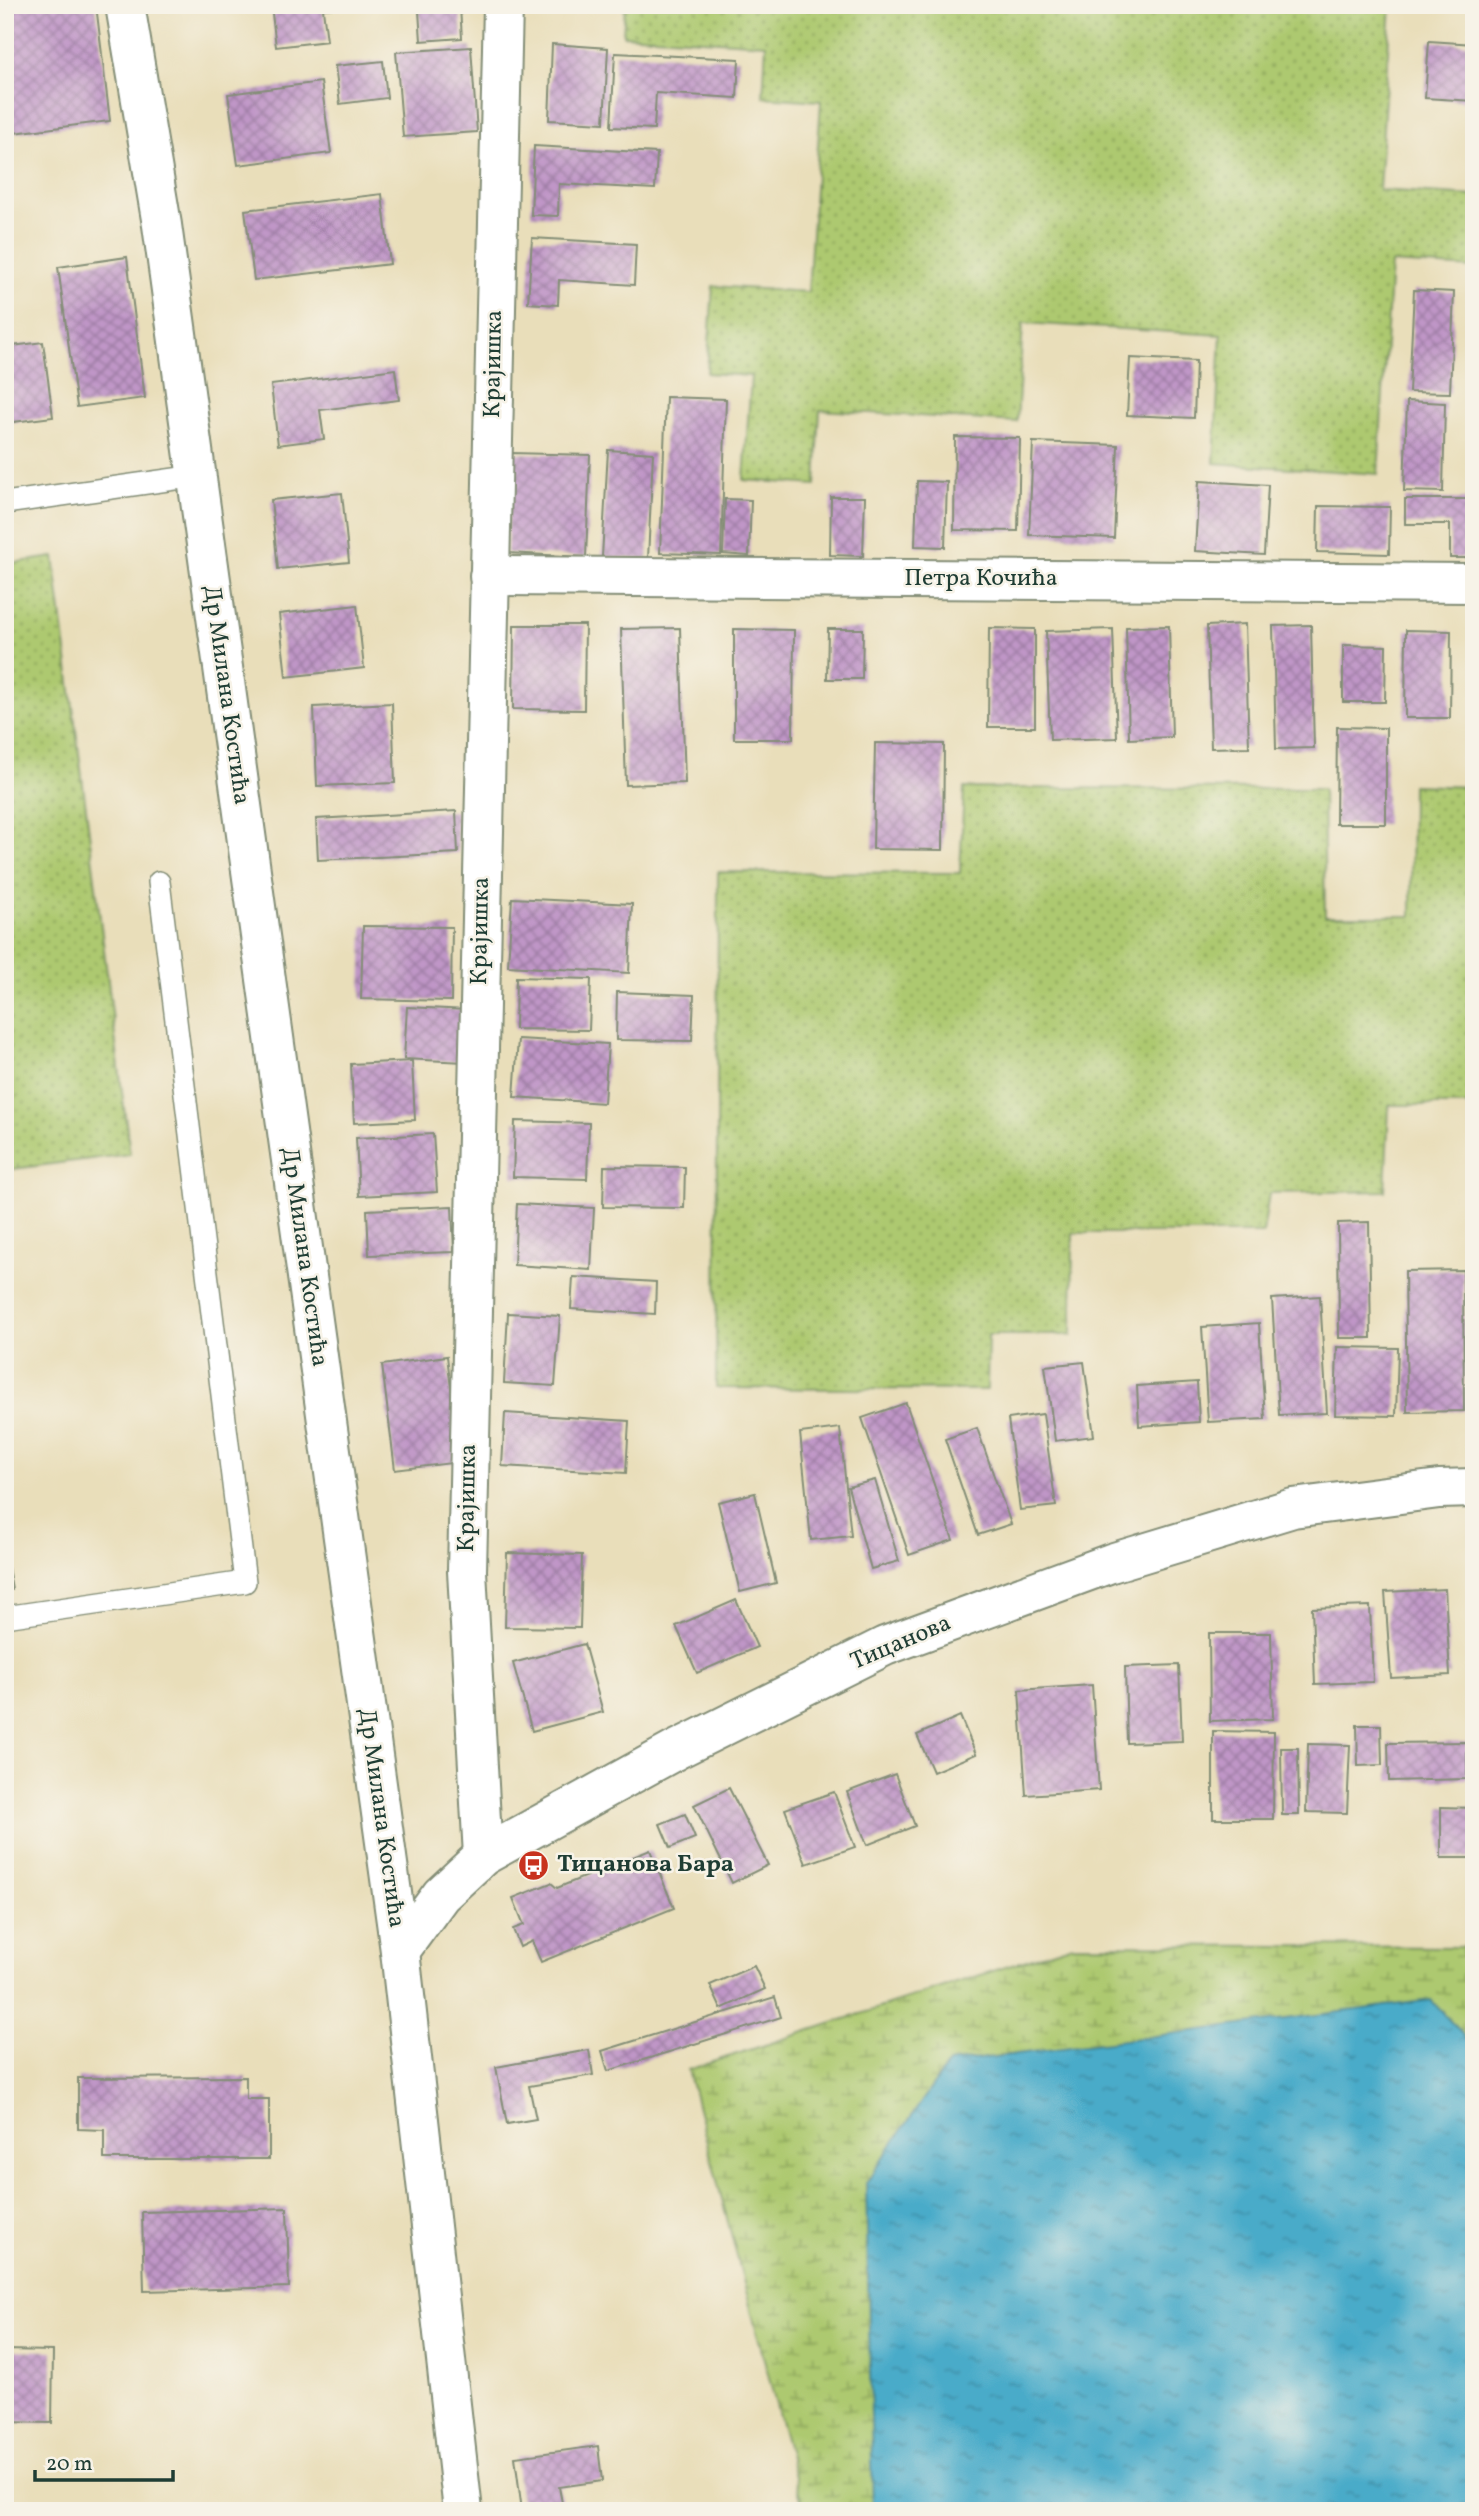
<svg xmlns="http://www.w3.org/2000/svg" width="1479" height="2516" viewBox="0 0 1479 2516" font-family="Vollkorn,serif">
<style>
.green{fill:url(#green-dots);stroke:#668352;stroke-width:2}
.wetland{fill:url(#wetland-marsh);stroke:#668352;stroke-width:2}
.water{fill:url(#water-ripples);stroke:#34747e;stroke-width:2}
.building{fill:url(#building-cross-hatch)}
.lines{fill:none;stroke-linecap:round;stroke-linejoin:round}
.lane-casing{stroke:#848e77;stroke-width:24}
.street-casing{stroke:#848e77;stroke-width:42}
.lane{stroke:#fff;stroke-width:21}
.street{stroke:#fff;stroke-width:38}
.labels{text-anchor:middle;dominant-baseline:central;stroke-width:5;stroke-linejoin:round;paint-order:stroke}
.street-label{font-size:24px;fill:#1f3d34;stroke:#f7f3e8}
.poi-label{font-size:24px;font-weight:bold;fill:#1f3d34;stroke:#f7f3e8;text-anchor:start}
</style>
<defs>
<pattern id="green-dots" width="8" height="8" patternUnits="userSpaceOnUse" patternTransform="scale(1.75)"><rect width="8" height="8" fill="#adc96f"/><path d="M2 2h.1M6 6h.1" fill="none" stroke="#8ca45c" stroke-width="1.8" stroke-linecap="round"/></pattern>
<pattern id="wetland-marsh" width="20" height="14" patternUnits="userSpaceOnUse" patternTransform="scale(1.75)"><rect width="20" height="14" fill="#adc96f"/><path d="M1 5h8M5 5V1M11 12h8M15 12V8" fill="none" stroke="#8ca45c"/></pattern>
<pattern id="water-ripples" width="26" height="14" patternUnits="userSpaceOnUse" patternTransform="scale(1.75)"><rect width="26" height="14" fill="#4aabc9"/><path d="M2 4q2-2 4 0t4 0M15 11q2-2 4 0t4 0" fill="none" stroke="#3d8ca4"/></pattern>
<pattern id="building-cross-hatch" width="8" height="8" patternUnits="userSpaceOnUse" patternTransform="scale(1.75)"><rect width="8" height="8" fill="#c096c7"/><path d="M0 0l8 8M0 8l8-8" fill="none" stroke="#9b7ca2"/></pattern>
</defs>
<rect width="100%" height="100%" fill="#f7f3e8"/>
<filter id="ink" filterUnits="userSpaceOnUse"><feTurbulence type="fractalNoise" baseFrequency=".0143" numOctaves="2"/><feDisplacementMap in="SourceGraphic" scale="14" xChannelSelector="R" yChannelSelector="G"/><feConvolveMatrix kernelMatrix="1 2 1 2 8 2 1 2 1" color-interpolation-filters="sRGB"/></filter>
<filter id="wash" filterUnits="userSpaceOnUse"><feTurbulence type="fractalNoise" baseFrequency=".00686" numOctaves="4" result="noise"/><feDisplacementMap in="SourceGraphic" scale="28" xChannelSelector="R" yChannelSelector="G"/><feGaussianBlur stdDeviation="1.57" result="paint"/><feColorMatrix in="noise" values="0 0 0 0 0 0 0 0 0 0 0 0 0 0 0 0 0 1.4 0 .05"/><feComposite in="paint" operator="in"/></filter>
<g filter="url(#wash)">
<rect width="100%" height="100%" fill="#e9deba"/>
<g class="green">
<path d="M625,5H1391L1379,190L1474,196V268L1391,263L1378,474L1214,463L1221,335L1023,323L1017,422L820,410L816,485L744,480L751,376L707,373L713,286L808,292L821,101L763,97L766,44L623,35Z"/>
<path d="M54,557L130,1154L5,1170V564Z"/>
<path d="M1412,785L1474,787V1105H1389L1385,1191L1269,1193L1263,1233H1073L1072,1335H988L987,1390L716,1388L718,872L960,873L964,788L1323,789L1325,916H1411Z"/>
</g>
<path class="wetland" d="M1073,1945L1474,1947V2511H804L688,2070Z"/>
<path class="water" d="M1431,2000L1474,2047V2511H873L866,2183L948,2063Z"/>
<g id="blocks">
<g class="building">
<path d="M5,5H96L110,121L5,134Z"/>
<path d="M271,5H343V7L323,9L327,41L276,47Z"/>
<path d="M460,8L462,38L421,41L419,11Z"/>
<path d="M1429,41L1474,44V101L1425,98Z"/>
<path d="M552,44L608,48L604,123L549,120Z"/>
<path d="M471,47L477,132L403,137L396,52Z"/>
<path d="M615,53L739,59L737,98L656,93L654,129L611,127Z"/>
<path d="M383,61L387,98L340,104L335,66Z"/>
<path d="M321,82L331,153L238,165L228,94Z"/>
<path d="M534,146L657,153L655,189L559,184L558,216L531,215Z"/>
<path d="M382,194L390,264L254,280L245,210Z"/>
<path d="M532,238L636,244L634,285L559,280L558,305L528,303Z"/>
<path d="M127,257L145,398L77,407L58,267Z"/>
<path d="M1414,290L1454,292L1450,393L1409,392Z"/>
<path d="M43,342L53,417L5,423V347Z"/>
<path d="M1130,358L1196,361L1194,418L1127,415Z"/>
<path d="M395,369L399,400L320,410L324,439L278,445L271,385Z"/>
<path d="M666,397L726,399L721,555L660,553Z"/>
<path d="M1407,401L1445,403L1443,492L1404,491Z"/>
<path d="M955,437L1020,438L1018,531L954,530Z"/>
<path d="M1033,442L1118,445L1114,538L1029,535Z"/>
<path d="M608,450L653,453L648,559L602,557Z"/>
<path d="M511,453L590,455L586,557L507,553Z"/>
<path d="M917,481L947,482L945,547L915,546Z"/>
<path d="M1199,481L1268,485L1264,555L1195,551Z"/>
<path d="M342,493L349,562L278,569L271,500Z"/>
<path d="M831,497H865L863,556L830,555Z"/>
<path d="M725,499L751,500L749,556L723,554Z"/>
<path d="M1405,499H1474V558H1450V524H1405Z"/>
<path d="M1318,506L1390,507L1389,554L1317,552Z"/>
<path d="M357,605L364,668L286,677L279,614Z"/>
<path d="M1245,624L1249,747L1211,748L1207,626Z"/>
<path d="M514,625H585L584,710L513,709Z"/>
<path d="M1311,625L1314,748L1276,749L1273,626Z"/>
<path d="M1169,626L1172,737L1129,739L1126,627Z"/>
<path d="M680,628L685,783L626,785L621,629Z"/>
<path d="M989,628L1035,629V727H988Z"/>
<path d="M734,629L794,630L793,739H734Z"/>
<path d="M828,629H863L862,679H827Z"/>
<path d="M1113,629L1117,738L1050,740L1046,631Z"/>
<path d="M1406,630L1451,631L1450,718H1405Z"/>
<path d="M1343,645L1386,646L1385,702H1343Z"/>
<path d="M392,703L395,783L317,786L314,707Z"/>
<path d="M1337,727L1386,728V824H1336Z"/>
<path d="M875,743L944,744L943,850L873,849Z"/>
<path d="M456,811L458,853L318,860L316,819Z"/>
<path d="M512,898L632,904L629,973L508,966Z"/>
<path d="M363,926L452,927L451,1001L361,999Z"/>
<path d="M516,977L591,979L589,1030L515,1029Z"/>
<path d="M617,992L694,995L692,1041L616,1040Z"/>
<path d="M407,1007L467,1010L465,1062L404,1059Z"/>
<path d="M518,1039L608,1044L604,1103L514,1097Z"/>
<path d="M412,1061L415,1120L354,1123L351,1064Z"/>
<path d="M515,1121L589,1123L587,1179L513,1177Z"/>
<path d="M433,1134L437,1192L359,1196L356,1138Z"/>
<path d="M604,1166L685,1167L684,1208L603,1207Z"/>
<path d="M517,1204L594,1208L591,1270L514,1265Z"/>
<path d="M452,1206L454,1252L369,1255L367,1210Z"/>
<path d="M1369,1222L1371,1338H1339L1338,1223Z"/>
<path d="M1463,1270L1464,1411L1407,1412L1405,1271Z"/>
<path d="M573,1277L656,1282L655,1314L571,1309Z"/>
<path d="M1320,1296L1327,1413L1279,1415L1272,1299Z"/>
<path d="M1474,1309V1377H1472L1468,1310Z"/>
<path d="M508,1313L560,1316L555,1386L504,1383Z"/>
<path d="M1259,1323L1265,1419L1208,1422L1202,1327Z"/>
<path d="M1337,1347L1398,1348L1396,1416L1335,1415Z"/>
<path d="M447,1356L460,1462L395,1470L382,1365Z"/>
<path d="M1084,1362L1094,1436L1055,1441L1045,1366Z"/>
<path d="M1197,1382L1199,1422L1139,1426L1137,1386Z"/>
<path d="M906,1403L953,1540L909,1555L862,1418Z"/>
<path d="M505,1413L629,1421L626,1473L502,1466Z"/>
<path d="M1043,1414L1056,1506L1020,1510L1008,1419Z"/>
<path d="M840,1428L851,1536L811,1540L800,1433Z"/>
<path d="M977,1428L1011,1524L978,1535L945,1439Z"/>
<path d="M875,1480L899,1561L871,1569L848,1487Z"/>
<path d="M755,1493L776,1583L740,1592L718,1502Z"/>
<path d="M5,1550L12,1590L5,1591Z"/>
<path d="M507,1553L582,1555L580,1628L505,1627Z"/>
<path d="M1445,1589L1450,1675L1391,1678L1385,1592Z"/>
<path d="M736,1600L757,1647L697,1673L676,1626Z"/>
<path d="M1370,1606L1373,1682L1315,1684L1312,1608Z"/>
<path d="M1209,1633H1271L1273,1719L1210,1721Z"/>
<path d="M584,1644L603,1712L532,1731L513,1663Z"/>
<path d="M1179,1665L1182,1741L1127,1743L1125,1667Z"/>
<path d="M1092,1685L1099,1790L1026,1795L1019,1690Z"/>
<path d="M960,1716L976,1754L933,1772L917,1735Z"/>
<path d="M1357,1725H1381L1382,1765L1358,1766Z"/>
<path d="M1213,1731L1274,1732L1273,1819H1213Z"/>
<path d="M1467,1742V1779L1389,1781L1388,1743Z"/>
<path d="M1308,1744L1350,1745L1347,1813L1306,1812Z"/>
<path d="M1281,1748H1298L1299,1815H1282Z"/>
<path d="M895,1774L915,1826L867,1845L847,1792Z"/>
<path d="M729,1788L768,1865L732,1883L694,1805Z"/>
<path d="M834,1792L855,1847L806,1864L785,1809Z"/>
<path d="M1441,1807L1474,1808V1858H1441Z"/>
<path d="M685,1814L695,1838L670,1848L660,1824Z"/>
<path d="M650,1850L674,1908L541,1962L532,1941L520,1947L513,1929L524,1925L513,1898L551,1883L557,1888Z"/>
<path d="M754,1966L765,1989L721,2009L710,1985Z"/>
<path d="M775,1997L781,2017L608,2071L602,2051Z"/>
<path d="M589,2050L593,2075L529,2086L536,2119L507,2124L496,2067Z"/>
<path d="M246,2077V2099H269V2159H104V2130L78,2129V2078Z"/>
<path d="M287,2208L289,2287L144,2291L142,2212Z"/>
<path d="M5,2350L53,2351L52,2423L5,2422Z"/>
<path d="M598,2446L602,2481L559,2487L563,2508L522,2511L515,2457Z"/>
</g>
</g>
</g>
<g filter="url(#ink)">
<use href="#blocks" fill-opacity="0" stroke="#848e77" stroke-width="2"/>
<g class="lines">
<defs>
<g id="lane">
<path d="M5,503L196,476"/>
<path d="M5,1617L245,1582L159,882"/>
</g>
<g id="street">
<path d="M125,5L162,225L400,1951L463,2511"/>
<path d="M489,576L1474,583"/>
<path d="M483,1856L467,1571L503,5"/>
<path d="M400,1951L441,1895L483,1856L676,1750L885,1646L1111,1563L1293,1508L1439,1489L1474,1488"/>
</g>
</defs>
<use href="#lane" class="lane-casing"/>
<use href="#street" class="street-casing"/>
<use href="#lane" class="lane"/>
<use href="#street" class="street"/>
</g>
</g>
<defs>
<symbol id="bus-disc" viewBox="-11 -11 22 22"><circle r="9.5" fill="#c8321e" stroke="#f7f3e8"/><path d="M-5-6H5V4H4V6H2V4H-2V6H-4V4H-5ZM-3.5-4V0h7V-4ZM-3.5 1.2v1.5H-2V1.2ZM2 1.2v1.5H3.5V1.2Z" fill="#fff"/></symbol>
</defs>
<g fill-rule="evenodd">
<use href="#bus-disc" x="516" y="1848" width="35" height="35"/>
</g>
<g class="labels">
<g class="street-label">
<text transform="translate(494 364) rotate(-89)">Крајишка</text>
<text x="981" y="579">Петра Кочића</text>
<text transform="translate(226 695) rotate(82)">Др Милана Костића</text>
<text transform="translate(481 931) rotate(-89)">Крајишка</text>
<text transform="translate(304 1257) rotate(82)">Др Милана Костића</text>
<text transform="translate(468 1498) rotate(-89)">Крајишка</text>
<text transform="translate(901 1643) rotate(-23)">Тицанова</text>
<text transform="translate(381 1818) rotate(82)">Др Милана Костића</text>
</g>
<g class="poi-label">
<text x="557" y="1865">Тицанова Бара</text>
</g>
</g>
<rect width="1479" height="2516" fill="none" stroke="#f7f3e8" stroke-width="28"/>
<path d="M35 2470v10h138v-10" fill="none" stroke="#1f3d34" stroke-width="3.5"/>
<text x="46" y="2470" font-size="21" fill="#1f3d34" stroke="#f7f3e8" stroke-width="5" paint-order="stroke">20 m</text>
</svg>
